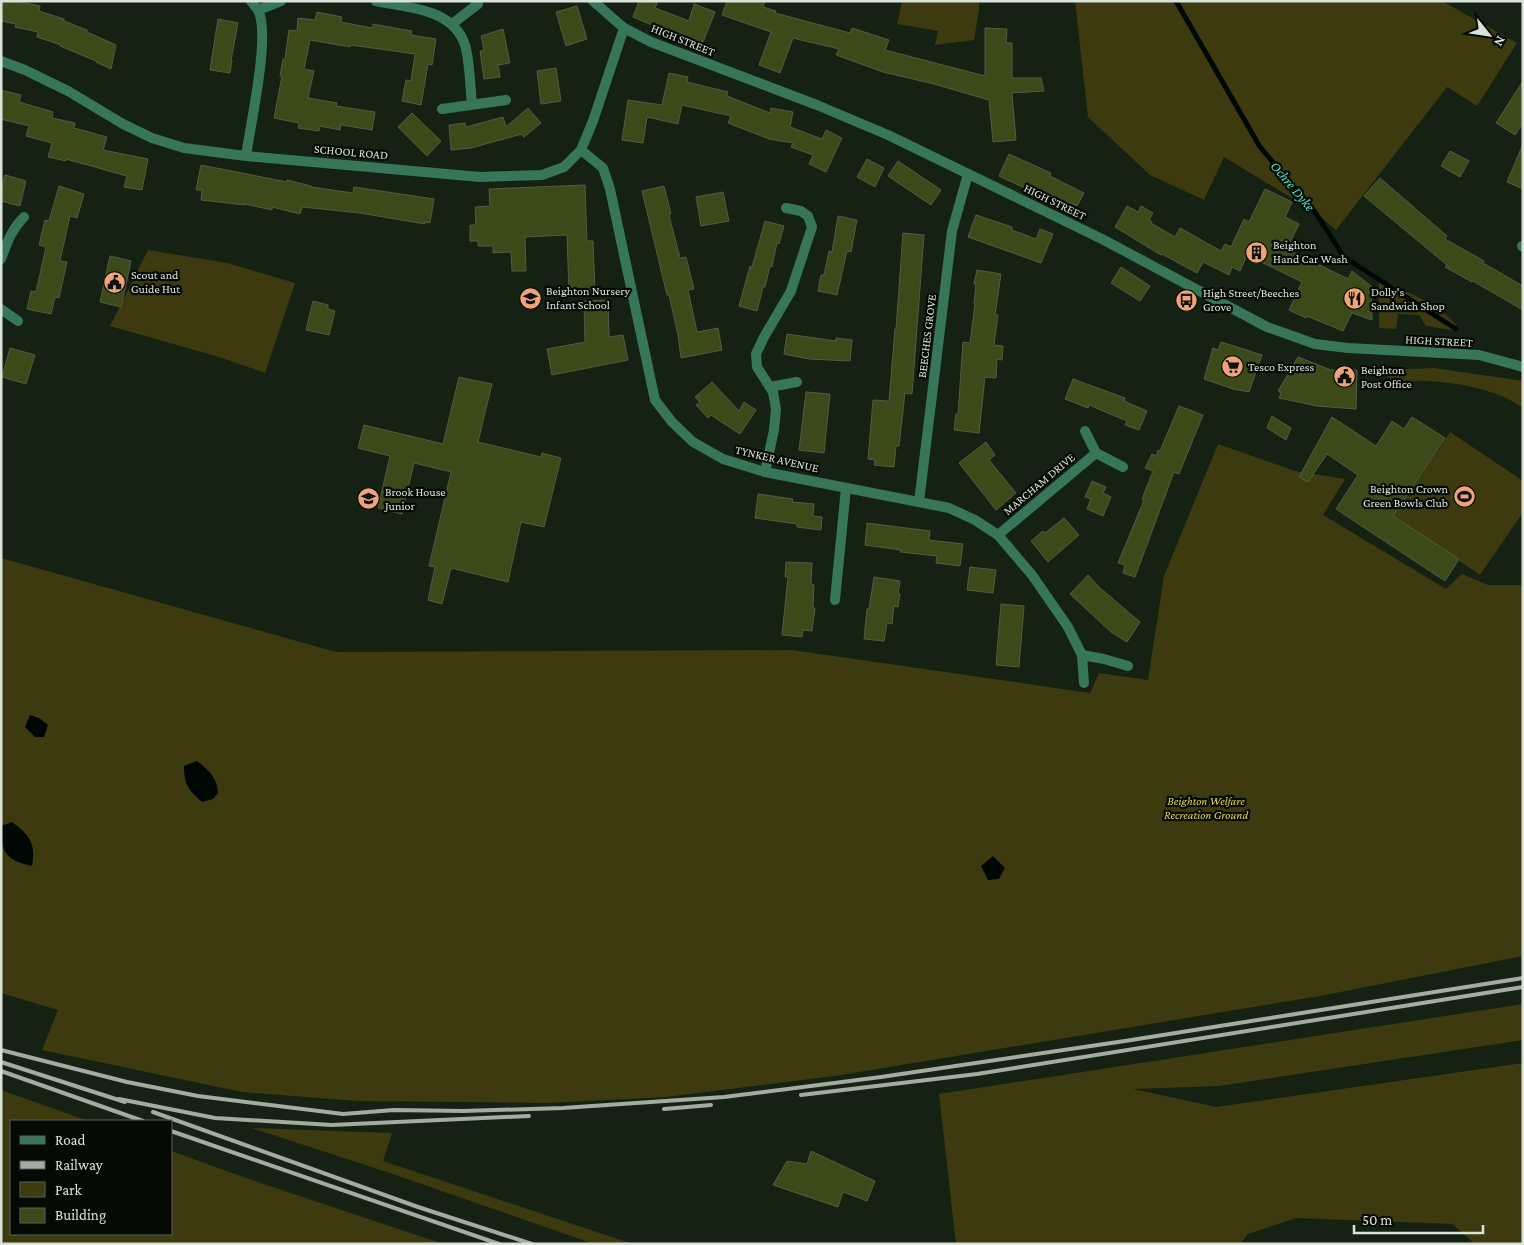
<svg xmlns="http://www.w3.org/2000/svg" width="1524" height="1245" viewBox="0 0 1524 1245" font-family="'Crimson Pro',serif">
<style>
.green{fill:#3d3a10}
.water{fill:#000806}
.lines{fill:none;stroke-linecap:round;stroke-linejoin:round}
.stream{stroke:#000806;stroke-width:5}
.building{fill:#3c4a19;stroke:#535a46}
.minor{stroke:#377656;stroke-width:10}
.tertiary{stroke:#377656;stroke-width:10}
.rail{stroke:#a2aca0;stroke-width:4}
.labels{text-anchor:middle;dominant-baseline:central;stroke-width:4.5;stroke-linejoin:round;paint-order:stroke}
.street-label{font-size:12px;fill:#dae3d9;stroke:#050a05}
.poi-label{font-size:12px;fill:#dae3d9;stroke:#050a05;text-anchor:start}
.park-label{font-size:12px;font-style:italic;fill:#e0d54d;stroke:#050a05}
.water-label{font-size:14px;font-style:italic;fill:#58dec5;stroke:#050a05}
</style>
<rect width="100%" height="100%" fill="#152213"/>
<g class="green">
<path d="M902,1H979V10L974,40L935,45L938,31L897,24Z"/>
<path d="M1075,1H1442L1517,43L1477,106L1447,87L1336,230L1315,212L1224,157L1204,200L1150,175L1088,117Z"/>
<path d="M148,250L227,263L295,283L265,373L219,357L110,326Z"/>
<path d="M1379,278C1405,292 1437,302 1456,325L1452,330L1426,326L1419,315L1398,314L1396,329L1379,328Z"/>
<path d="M1434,368L1523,381V408C1497,389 1459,383 1428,381C1414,380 1399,383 1386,376V370Z"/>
<path d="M1450,432L1523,481V512L1480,575L1393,516Z"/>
<path d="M1218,444L1295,471L1345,479L1323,515L1446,589L1462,574L1488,585H1523V956L1320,996L835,1076L666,1097L548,1103L357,1101L242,1092L42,1050L58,1010L1,993V558L336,652L792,650L1090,693L1099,673L1148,680L1164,576Z"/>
<path d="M1523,1004V1040L1219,1086L1133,1089L1216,1107L1523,1063V1244H1475L1452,1224L1296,1218L1248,1234L1240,1244H956L939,1094Z"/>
<path d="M1,1090L88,1121H11V1234H171V1151L249,1179L443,1244H1Z"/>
<path d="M252,1128L392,1133L383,1161L633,1244H594L390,1173Z"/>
</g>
<g class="water">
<path d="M30,715L39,718L48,725L44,737H35L25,727Z"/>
<path d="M197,761C209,770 217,778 218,793L213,799L202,802C188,790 184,784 184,766Z"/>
<path d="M12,822C30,835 36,844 32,866C5,860 1,852 1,826Z"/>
<path d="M993,856L1005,868L999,879L988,880L981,866Z"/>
</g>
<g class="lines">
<path class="stream" d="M1176,1L1260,147L1315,212L1344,257L1456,329"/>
</g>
<g class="building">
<path d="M1,1H16L40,6L39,11L64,19V21L87,30V32L116,45L111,69L96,62V61L60,46L61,45L37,37L38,32L15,27L16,24L1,21Z"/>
<path d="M639,1H658L655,8L689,21L694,4L715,12L703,42L666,31L633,17Z"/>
<path d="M727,1H765L763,7L776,11L775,13L850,33L852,28L889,40L885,50L985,76V28L1007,29L1006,43H1012V78H1041L1044,91L1012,93L1016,140L993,142L989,100L934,84L883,72L836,55L839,49L793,38L780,73L759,65L771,32L722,15Z"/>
<path d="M577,6L587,39L566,46L556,12Z"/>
<path d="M317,12L342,17L341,22L372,28L373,24L394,28L412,31L411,35L436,39L432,65L428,64L421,105L402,101L406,80L411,81L415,54L351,45L350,47L310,40L304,69L314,71L308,98L337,103L336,106L375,112L372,130L341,125L340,130L320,126L319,131L298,128L299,123L274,118L282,76H280L283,59H285L289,30L297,31L298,18L315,20Z"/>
<path d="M218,19L238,23L231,60H232L230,73L210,70Z"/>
<path d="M503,29L510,63L498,65L500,77L484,79L480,51L484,50L481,36Z"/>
<path d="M556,68L561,101L541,104L537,71Z"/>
<path d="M669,73L688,77L687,82L728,92L727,96L770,113L771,108L793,112L790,127L822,139L826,130L842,138L826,172L809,164L813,155L791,147L793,143L769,139L728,123L731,116L682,105L678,124L647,117L643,143L622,140L628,100L662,105Z"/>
<path d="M1523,81V123L1515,135L1496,123Z"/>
<path d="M1,90L21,95L19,102L53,112L52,118L75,123L74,128L107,137L103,150L148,159L142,190L124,187L127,176L66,159V161L48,157L52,143L26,136L29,126L1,119Z"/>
<path d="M528,108L541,123L524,137L522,134L471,148L451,150L449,125L465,123L466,127L503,117L506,127Z"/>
<path d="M412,113L441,141L427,156L398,127Z"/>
<path d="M1523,144V189L1507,182Z"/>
<path d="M1450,151L1469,161L1460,177L1441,166Z"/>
<path d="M1009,154L1051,173L1050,176L1084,193L1077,206L1068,202L1065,207L999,176Z"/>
<path d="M867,159L884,168L875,187L857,177Z"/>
<path d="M898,161L941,190L931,205L888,176Z"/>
<path d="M201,165L287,182V180L311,186V187L353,193L354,187L434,199L430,223L425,222V224L360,213L302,207L300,214L272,207V210L245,204V205L201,200L202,190H196Z"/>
<path d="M5,175L26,181L20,206L1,201V189Z"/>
<path d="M1380,178L1447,236L1445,239L1484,261L1483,263L1523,286V310L1473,281L1472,282L1445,267L1447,265L1364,196Z"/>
<path d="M585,185L587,241H593L595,291L569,292L567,235L525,237L526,271H512L511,252L493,253V246H478V241H470V225H476L475,207L490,206L489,189Z"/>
<path d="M59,186L84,194L77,218L70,216L60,261L67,262L59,298L55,297L51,314L27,309L31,291L36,292L46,247L39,245L45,220L49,221Z"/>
<path d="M664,186L671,214L669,215L680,258L686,257L694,289L688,290L697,332L718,328L722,350L681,358L678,335L669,295H667L642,191Z"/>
<path d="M1265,189L1292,202L1285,217L1299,224L1287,249L1348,279L1352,271L1371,286L1372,320L1352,313L1343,331L1307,316L1306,318L1289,310L1302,282L1247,255L1240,271L1232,267L1229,275L1203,262L1197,273L1162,254L1161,255L1115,227L1127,206L1138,212L1141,206L1153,213L1149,220L1152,222L1151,223L1175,237L1180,228L1221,251L1225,244L1231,247L1244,219L1249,222Z"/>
<path d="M723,192L729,221L701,226L696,197Z"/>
<path d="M976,215L1012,227V230L1036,239L1040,229L1053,234L1041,263L968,237Z"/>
<path d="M838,216L857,220L851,252L847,251L837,295L818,291L821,275H824L829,251L832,252Z"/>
<path d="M765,221L784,226L779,244L777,243L772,267L770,266L765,287H763L757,311L739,306L750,266L752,267Z"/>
<path d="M903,233L924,235L912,394L905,393L899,446H896L894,467L874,465L875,460L868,459L873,400L889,401L895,329H896Z"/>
<path d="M110,256L131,261L121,307L100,302Z"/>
<path d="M1121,267L1150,286L1140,301L1111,283Z"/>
<path d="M977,270L1001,274L995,315H998L994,345L1003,346L1002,360L997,359L996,378L985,377L979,433L954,430L956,414H958L963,342L970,343L975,304H974L976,284H974Z"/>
<path d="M608,300L609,337L623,335L628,360L552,375L547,349L585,342L584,301Z"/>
<path d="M313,301L328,305V309L335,311L329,335L306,330Z"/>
<path d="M787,334L836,341V338L852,340L850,361L809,359L784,354Z"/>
<path d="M1221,342L1262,355L1249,392L1233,389L1204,379L1213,348L1218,350Z"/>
<path d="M10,348L35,355L26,384L2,377Z"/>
<path d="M1298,357L1331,370H1357L1356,409L1317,406L1279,398L1281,393L1278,391Z"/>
<path d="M459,377L492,384L478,442L541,457L542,453L561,458L544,527L521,522L508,582L451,568L442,604L428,600L435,567L429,566L451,472L414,463L402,514L378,508L390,456L358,448L364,425L443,444Z"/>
<path d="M1073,379L1125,398L1124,401L1147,411L1139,430L1125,425L1127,421L1089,405L1088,408L1065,399Z"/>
<path d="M712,382L739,411L744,402L756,410L740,434L711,415L708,418L696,405L700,402L695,397Z"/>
<path d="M806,392L830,394L824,453L799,450Z"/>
<path d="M1179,406L1203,415L1179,474L1174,472L1135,577L1123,573L1125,565L1118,563L1144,500L1142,499L1153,471L1145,468L1152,454L1156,456L1158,450L1160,451Z"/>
<path d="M1272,416L1291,428L1286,440L1267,428Z"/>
<path d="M1332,417L1376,446L1392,421L1404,429L1412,417L1445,438L1393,516L1459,559L1445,581L1336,509L1358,475L1327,454L1308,482L1299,477Z"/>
<path d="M986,442L995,455L989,460L1016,493L996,510L959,463Z"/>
<path d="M1092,481L1106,487L1103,493L1111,497L1103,516L1087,509L1091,499L1085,497Z"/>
<path d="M758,494L793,499L792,502L814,504L813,516L822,517L821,530L797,527V524L755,518Z"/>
<path d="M1064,518L1079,535L1048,562L1031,541L1043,531L1045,533Z"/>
<path d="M867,523L930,531L929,540L963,544L960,566L936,563L937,556L900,552L901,550L865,545Z"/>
<path d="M786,562L812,563L811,584L814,585L813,608H815L812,631L803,630L802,637L782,635L788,577H785Z"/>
<path d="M970,567L996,570L993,593L967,590Z"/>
<path d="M1088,575L1099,587L1140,622L1127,642L1111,632L1070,594Z"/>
<path d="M874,577L900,581L898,594H900L898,607L894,606L892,624L887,623L884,641L864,639L867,609H869Z"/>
<path d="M1001,604L1024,606L1019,667L996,665Z"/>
<path d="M811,1151L875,1181L867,1201L843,1192L838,1207L773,1185L787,1161L807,1164Z"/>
</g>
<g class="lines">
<g class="minor">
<path d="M376,1C408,8 453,8 465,45C470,62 470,86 472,104"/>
<path d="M258,10L281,1"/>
<path d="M452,24L478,4"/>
<path d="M1,61L25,70L68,91L123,124L152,138L184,148L246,156L480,177L542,175L564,167L581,150L593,121L624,28"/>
<path d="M442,109L506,100"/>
<path d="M581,150L603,168L610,189L655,400L672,422L693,442L723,459L765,472L949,508L975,520L998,535L1032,575L1068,627L1082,655L1084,683"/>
<path d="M246,156C250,126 271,35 258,10C256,7 253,4 251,1"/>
<path d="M1522,246L1523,247"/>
<path d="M1,259C7,243 11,230 24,217"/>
<path d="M1,309L18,321"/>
<path d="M770,387L797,382"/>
<path d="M1085,431L1096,453"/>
<path d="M765,472L774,430L776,409L773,392L757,367L756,354L764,337L791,291L812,227L808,216L801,211L786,208"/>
<path d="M919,502L952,231L968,174"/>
<path d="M998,535L1096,453L1123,467"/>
<path d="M835,600L846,488"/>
<path d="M1082,655L1104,659L1128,666"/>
</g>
<path class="tertiary" d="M593,1L624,28L651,42L817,105L888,135L1102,239L1267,327L1315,344L1348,348L1479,355L1523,367"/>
<g class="rail">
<path d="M1,1050L127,1082L198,1096L343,1114L394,1110L463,1111L563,1108L724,1097L881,1077L1125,1041L1523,978"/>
<path d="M1,1062L125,1102"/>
<path d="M1,1071L143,1121"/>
<path d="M801,1095L977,1074L1523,987"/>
<path d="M119,1099L215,1118L332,1125L529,1116"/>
<path d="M664,1109L711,1105"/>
<path d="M153,1112L418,1207L532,1244"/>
<path d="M171,1131L499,1244"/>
</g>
</g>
<defs>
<symbol id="building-disc" viewBox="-11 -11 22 22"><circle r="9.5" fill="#efa378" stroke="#050a05"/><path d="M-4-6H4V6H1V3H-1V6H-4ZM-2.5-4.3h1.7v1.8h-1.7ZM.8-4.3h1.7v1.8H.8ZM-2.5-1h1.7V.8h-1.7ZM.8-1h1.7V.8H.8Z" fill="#111"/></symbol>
<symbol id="civic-disc" viewBox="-11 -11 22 22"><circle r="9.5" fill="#efa378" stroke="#050a05"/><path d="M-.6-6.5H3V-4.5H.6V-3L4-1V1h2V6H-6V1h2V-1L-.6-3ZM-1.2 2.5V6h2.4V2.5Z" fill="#111"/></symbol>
<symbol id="school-disc" viewBox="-11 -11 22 22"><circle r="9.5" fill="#efa378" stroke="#050a05"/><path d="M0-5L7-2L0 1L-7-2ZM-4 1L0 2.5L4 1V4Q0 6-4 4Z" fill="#111"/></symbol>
<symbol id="restaurant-disc" viewBox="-11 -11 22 22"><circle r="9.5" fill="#efa378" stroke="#050a05"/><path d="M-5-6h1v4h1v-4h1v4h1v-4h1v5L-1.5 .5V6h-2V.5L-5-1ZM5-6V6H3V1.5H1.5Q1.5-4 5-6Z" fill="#111"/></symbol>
<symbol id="bus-disc" viewBox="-11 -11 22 22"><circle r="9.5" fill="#efa378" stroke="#050a05"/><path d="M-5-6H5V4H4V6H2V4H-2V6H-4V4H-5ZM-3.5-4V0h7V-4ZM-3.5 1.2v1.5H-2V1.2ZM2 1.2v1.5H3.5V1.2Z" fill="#111"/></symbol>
<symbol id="supermarket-disc" viewBox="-11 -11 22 22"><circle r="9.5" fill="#efa378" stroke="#050a05"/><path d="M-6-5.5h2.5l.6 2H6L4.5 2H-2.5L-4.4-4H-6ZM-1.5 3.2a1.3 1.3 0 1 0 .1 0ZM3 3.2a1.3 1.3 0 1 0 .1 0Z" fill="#111"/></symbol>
<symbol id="stadium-disc" viewBox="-11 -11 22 22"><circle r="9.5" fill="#efa378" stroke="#050a05"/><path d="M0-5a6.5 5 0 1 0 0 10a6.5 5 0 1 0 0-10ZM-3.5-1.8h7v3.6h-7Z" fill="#111"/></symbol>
</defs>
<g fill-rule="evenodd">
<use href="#building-disc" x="1244" y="240" width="25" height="25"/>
<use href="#civic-disc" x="102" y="270" width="25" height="25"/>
<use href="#school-disc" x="518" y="286" width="25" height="25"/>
<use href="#restaurant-disc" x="1342" y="286" width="25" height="25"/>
<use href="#bus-disc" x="1174" y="288" width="25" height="25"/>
<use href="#supermarket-disc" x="1220" y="354" width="25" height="25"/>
<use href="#civic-disc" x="1332" y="364" width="25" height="25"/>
<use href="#stadium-disc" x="1452" y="484" width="25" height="25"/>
<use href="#school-disc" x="356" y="486" width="25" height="25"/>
</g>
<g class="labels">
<g class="street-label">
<text transform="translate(683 40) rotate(22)">HIGH STREET</text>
<text transform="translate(351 152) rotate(5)">SCHOOL ROAD</text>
<text transform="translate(1055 202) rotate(26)">HIGH STREET</text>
<text transform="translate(927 336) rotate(-83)">BEECHES GROVE</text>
<text transform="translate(1439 341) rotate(3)">HIGH STREET</text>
<text transform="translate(777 459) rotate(13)">TYNKER AVENUE</text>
<text transform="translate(1039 484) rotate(-40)">MARCHAM DRIVE</text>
</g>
<g class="poi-label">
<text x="1273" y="245">Beighton<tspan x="1273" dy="14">Hand Car Wash</tspan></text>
<text x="131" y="275">Scout and<tspan x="131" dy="14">Guide Hut</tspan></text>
<text x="546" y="291">Beighton Nursery<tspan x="546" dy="14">Infant School</tspan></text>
<text x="1371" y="292">Dolly's<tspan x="1371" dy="14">Sandwich Shop</tspan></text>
<text x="1203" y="293">High Street/Beeches<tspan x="1203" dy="14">Grove</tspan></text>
<text x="1248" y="367">Tesco Express</text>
<text x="1361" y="370">Beighton<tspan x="1361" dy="14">Post Office</tspan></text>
<text x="1448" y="489" text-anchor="end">Beighton Crown<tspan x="1448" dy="14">Green Bowls Club</tspan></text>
<text x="385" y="492">Brook House<tspan x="385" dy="14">Junior</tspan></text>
</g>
<g class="park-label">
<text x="1206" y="801">Beighton Welfare<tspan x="1206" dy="14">Recreation Ground</tspan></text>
</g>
<g class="water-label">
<text transform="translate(1293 186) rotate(50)">Ochre Dyke</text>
</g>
</g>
<rect width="1524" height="1245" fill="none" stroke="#dae3d9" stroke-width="5"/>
<rect x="10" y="1120" width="162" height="115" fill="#050a05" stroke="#5a615a"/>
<rect x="20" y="1136" width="25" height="8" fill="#377656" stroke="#5a615a"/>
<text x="55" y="1145" font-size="15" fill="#dae3d9">Road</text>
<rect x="20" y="1161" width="25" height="8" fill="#a2aca0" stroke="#5a615a"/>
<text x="55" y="1170" font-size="15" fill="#dae3d9">Railway</text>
<rect x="20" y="1182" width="25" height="15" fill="#3d3a10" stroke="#5a615a"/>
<text x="55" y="1195" font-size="15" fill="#dae3d9">Park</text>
<rect x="20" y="1208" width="25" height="15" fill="#3c4a19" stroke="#5a615a"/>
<text x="55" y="1220" font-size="15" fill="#dae3d9">Building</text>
<g transform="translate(1489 35) rotate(120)" stroke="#050a05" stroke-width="4" paint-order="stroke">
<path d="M0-4L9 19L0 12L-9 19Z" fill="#dae3d9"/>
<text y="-8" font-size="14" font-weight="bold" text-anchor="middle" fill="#dae3d9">N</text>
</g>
<path d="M1354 1225v8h129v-8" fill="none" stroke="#dae3d9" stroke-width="2.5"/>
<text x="1362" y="1225" font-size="15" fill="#dae3d9" stroke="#050a05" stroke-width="4" paint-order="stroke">50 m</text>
</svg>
